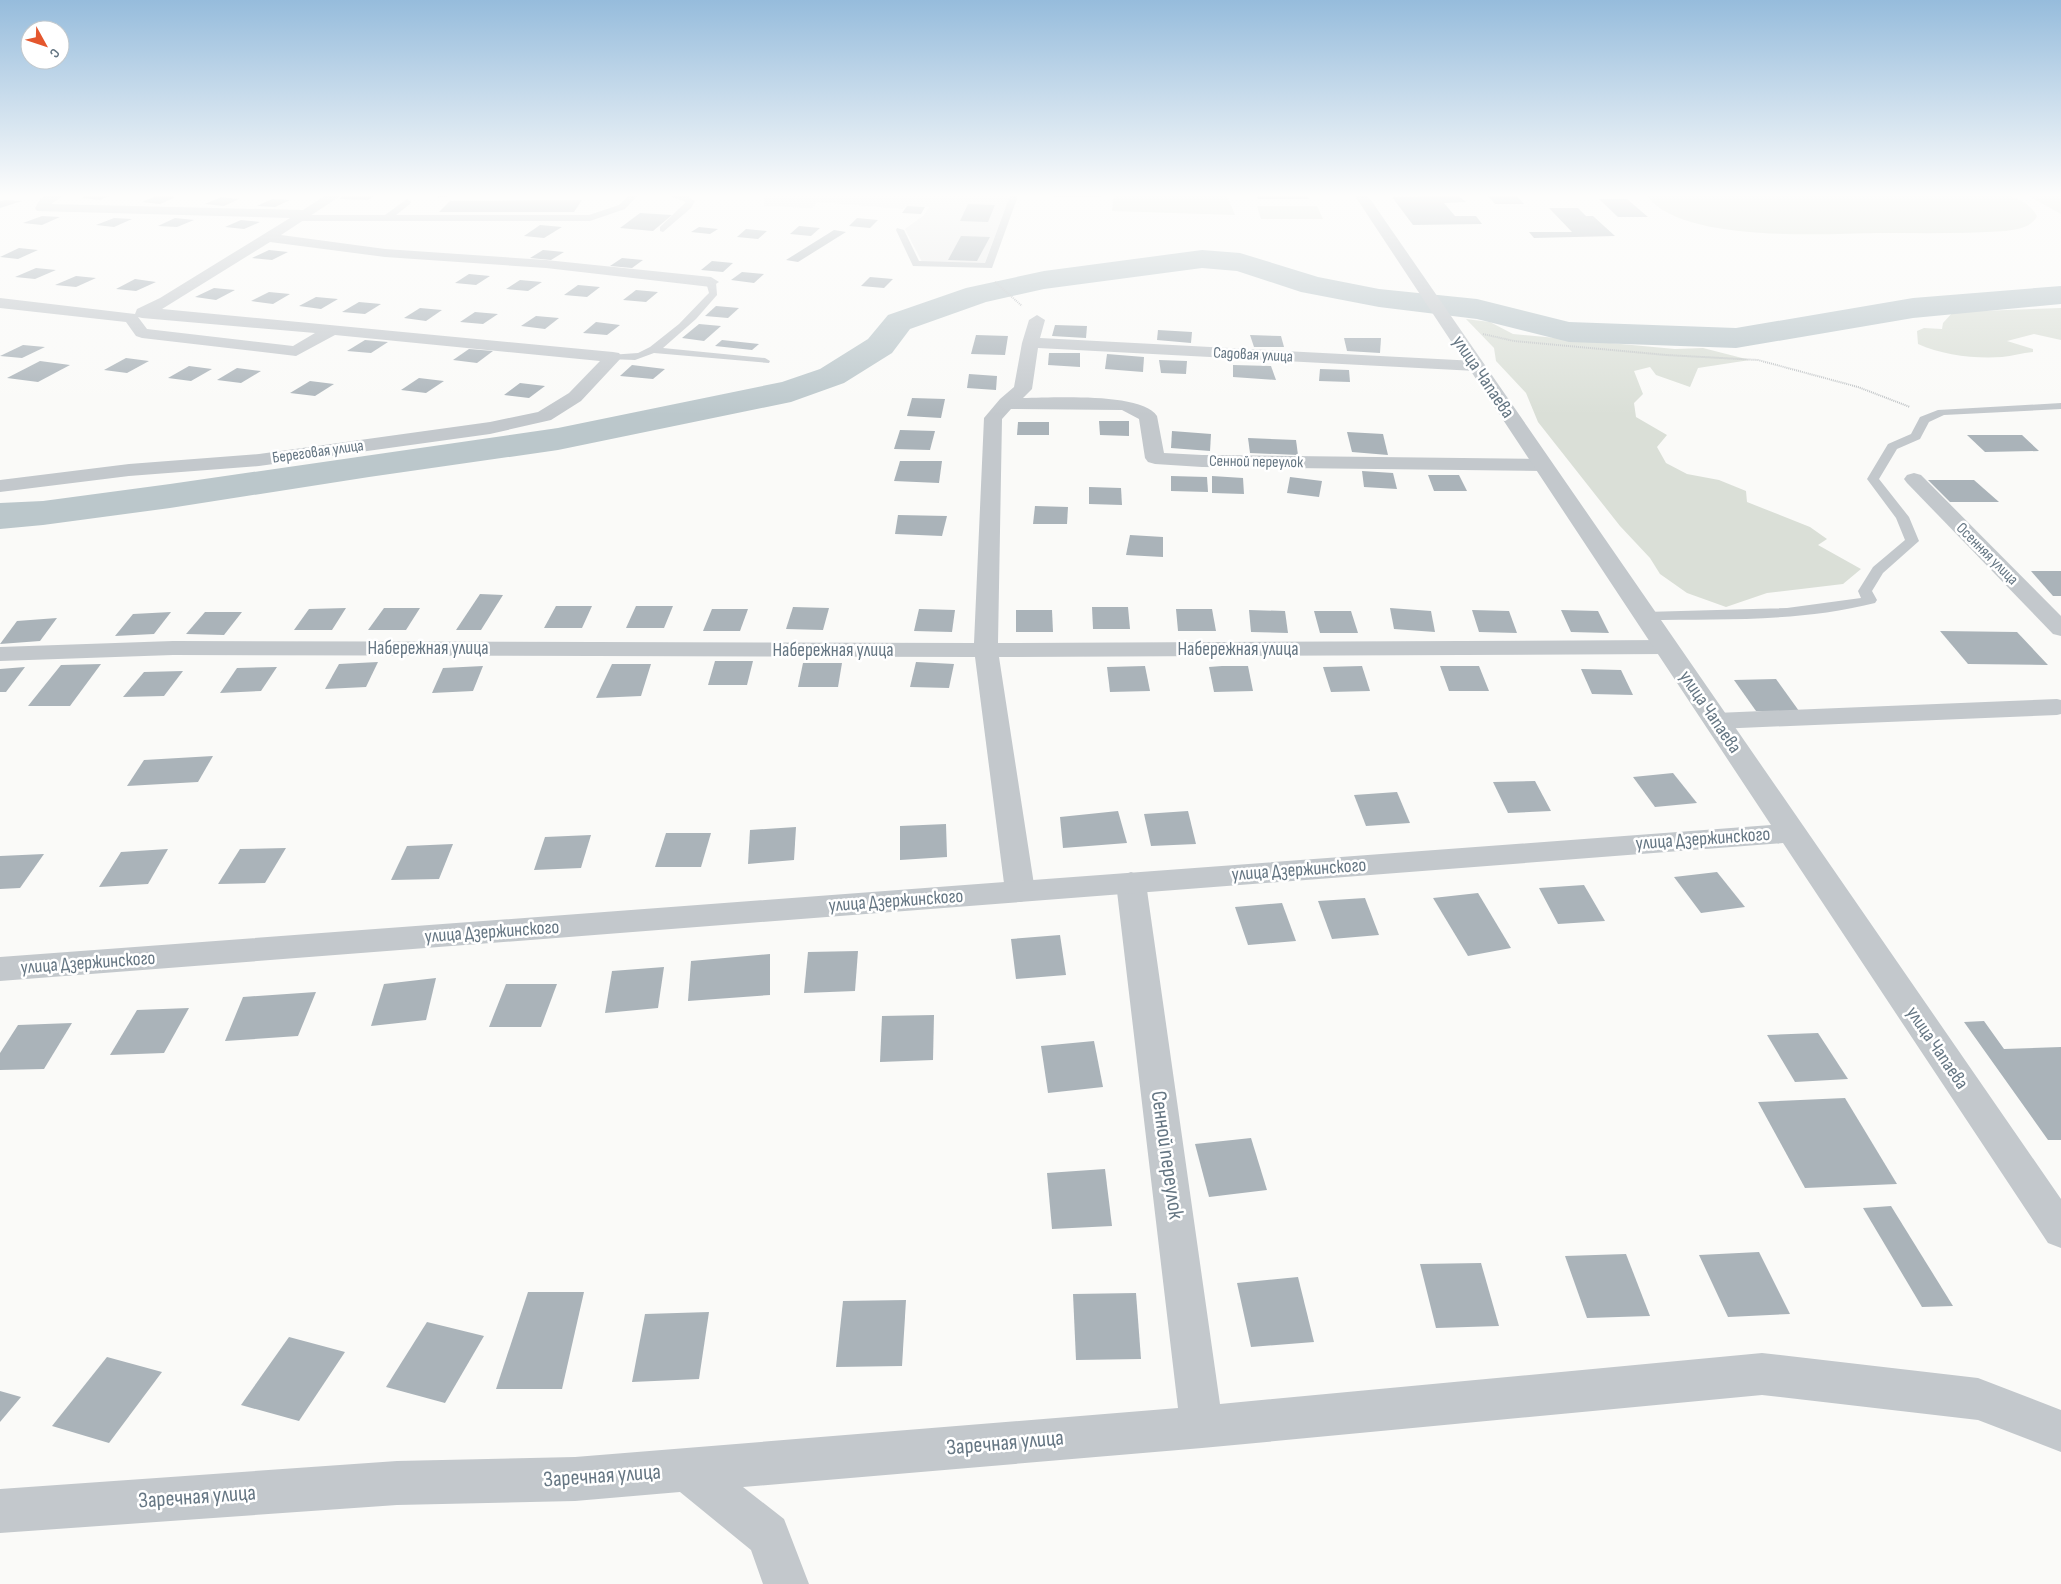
<svg xmlns="http://www.w3.org/2000/svg" width="2061" height="1584" viewBox="0 0 2061 1584" font-family="'Sofia Sans Condensed',sans-serif">
<style>
.built{fill:#e8e9e9}
.green{fill:#dadfd7}
.lines{fill:none;stroke-linecap:round;stroke-linejoin:round}
.river{fill:#bbc7cb;fill-rule:evenodd}
.building{fill:#aab3b9}
.path{stroke:#bbbfc2;stroke-width:2;stroke-dasharray:1 1;stroke-linecap:butt}
.service{fill:#c3c8cc;fill-rule:evenodd}
.minor{fill:#c3c8cc;fill-rule:evenodd}
.tertiary{fill:#c3c8cc;fill-rule:evenodd}
.labels{text-anchor:middle;dominant-baseline:central;stroke-width:5;stroke-linejoin:round;paint-order:stroke}
.far-street-label{font-size:16px;fill:#657683;stroke:#fff}
.street-label{font-size:19px;fill:#657683;stroke:#fff}
.near-street-label{font-size:22px;fill:#657683;stroke:#fff}
</style>
<rect width="100%" height="100%" fill="#fafaf8"/>
<path class="built" d="M764,193H1011L984,265L922,262L905,229L923,216L930,207L906,206L903,209L818,202L812,208L764,206Z"/>
<g class="green">
<path d="M1114,193H1226L1235,215L1112,211Z"/>
<path d="M1647,193H2003C2017,198 2030,203 2037,216C2031,228 2018,229 2006,231C1963,234 1920,233 1877,233C1823,234 1682,243 1647,196Z"/>
<path d="M2023,193H2061V214Z"/>
<path d="M1257,206H1317L1323,219H1261Z"/>
<path d="M2061,308V340L2034,334L2007,341L2033,349V352C2022,353 2012,356 2002,357C1975,359 1942,355 1918,344L1917,331L1924,328L1942,329L1943,323L1953,312Z"/>
<path d="M1466,319L1490,322L1513,334L1675,349L1703,348L1750,360L1698,368L1690,387L1656,375L1650,367L1634,371L1643,394L1634,403L1636,417L1667,435L1657,447L1666,463L1687,474L1719,480L1746,491L1747,502L1810,527L1827,539L1818,545L1861,569L1843,584L1767,593L1726,607L1687,593L1660,574L1650,558L1620,526L1538,422L1526,393L1496,361L1494,348Z"/>
</g>
<g class="lines">
<path class="river" d="M1202,250L1240,253L1318,277L1379,289L1477,299L1569,322L1736,328L1913,298L2061,286V304L1913,318L1736,348L1569,342L1477,319L1379,307L1301,292L1237,271L1202,268L1044,289L986,302L910,329L892,353L844,383L791,402L558,450L369,477L170,508L43,525L0,529V503L43,501L170,484L558,428L782,382L820,369L868,339L888,315L966,288L1044,271Z"/>
</g>
<g class="building">
<path d="M94,193H116L100,200L82,198Z"/>
<path d="M348,193H377L368,200L339,199Z"/>
<rect x="1054" y="193" width="48" height="4"/>
<path d="M1256,193H1307L1309,199H1258Z"/>
<path d="M1485,193H1514L1524,204H1495Z"/>
<path d="M158,195L176,197L160,204L142,202Z"/>
<path d="M1459,196L1466,202L1444,203L1455,216H1476L1482,224L1413,225L1392,197Z"/>
<path d="M221,197L239,199L224,206L205,204Z"/>
<path d="M272,199L290,200L275,207L257,206Z"/>
<path d="M1599,199H1627L1648,217H1618Z"/>
<path d="M5,200L22,201L0,208V201Z"/>
<path d="M582,200L574,212H439L450,201Z"/>
<path d="M968,204L995,205L988,222L960,221Z"/>
<path d="M907,206L925,207L921,214L902,213Z"/>
<path d="M1549,208H1578L1586,216H1593L1615,236L1534,238L1529,232H1572Z"/>
<path d="M640,213L672,215L653,231L620,228Z"/>
<path d="M42,216L60,217L42,225L23,223Z"/>
<path d="M114,218L132,219L114,227L96,225Z"/>
<path d="M175,218L194,220L177,227L158,226Z"/>
<path d="M857,218L878,220L870,228L849,226Z"/>
<path d="M241,220L260,222L244,229L225,227Z"/>
<path d="M540,225L562,227L544,238L524,236Z"/>
<path d="M799,226L820,228L811,236L790,234Z"/>
<path d="M699,227L718,229L710,234L691,232Z"/>
<path d="M746,229L767,231L758,239L737,237Z"/>
<path d="M834,230L846,232L798,262L786,260Z"/>
<path d="M961,236L990,237L977,261L948,260Z"/>
<path d="M19,248L38,250L18,259L0,257Z"/>
<path d="M269,250L288,252L272,260L252,258Z"/>
<path d="M543,250L564,252L551,260L530,258Z"/>
<path d="M622,258L643,260L632,268L610,266Z"/>
<path d="M712,261L733,263L723,272L701,270Z"/>
<path d="M36,268L56,270L35,279L15,277Z"/>
<path d="M742,272L764,274L754,283L731,280Z"/>
<path d="M469,274L490,276L476,285L455,283Z"/>
<path d="M76,276L96,278L76,287L55,285Z"/>
<path d="M870,277L893,279L884,288L861,286Z"/>
<path d="M135,279L156,282L136,291L116,289Z"/>
<path d="M520,280L542,282L528,291L506,289Z"/>
<path d="M578,285L600,287L587,297L564,295Z"/>
<path d="M214,288L235,290L216,300L195,297Z"/>
<path d="M636,290L658,292L646,302L623,300Z"/>
<path d="M269,292L290,294L273,304L251,301Z"/>
<path d="M316,297L338,299L321,309L299,306Z"/>
<path d="M359,302L381,304L365,314L342,312Z"/>
<path d="M716,306L739,308L728,318L705,316Z"/>
<path d="M420,308L442,310L426,321L404,318Z"/>
<path d="M475,312L498,314L483,324L460,322Z"/>
<path d="M536,316L559,318L545,329L521,326Z"/>
<path d="M596,322L620,325L607,335L583,333Z"/>
<path d="M699,324L721,326L704,341L682,338Z"/>
<path d="M1055,325L1087,326L1086,338L1052,336Z"/>
<path d="M1158,330L1192,332L1191,343L1157,340Z"/>
<path d="M976,335L1008,336L1005,355L971,354Z"/>
<path d="M1250,335L1281,336L1284,347H1254Z"/>
<path d="M1344,338H1381L1380,353L1347,351Z"/>
<path d="M365,340L388,342L371,353L347,351Z"/>
<path d="M722,340L759,344L752,350L715,346Z"/>
<path d="M23,345L45,347L22,358L0,356Z"/>
<path d="M469,349L493,351L477,363L453,360Z"/>
<path d="M1049,353H1080V367L1048,365Z"/>
<path d="M1107,354L1144,357L1143,372L1105,369Z"/>
<path d="M126,358L149,361L127,373L104,370Z"/>
<path d="M1159,360L1187,361L1186,374L1161,373Z"/>
<path d="M40,361L70,365L38,382L7,378Z"/>
<path d="M632,365L665,369L653,379L620,376Z"/>
<path d="M1233,365L1271,366L1276,380L1233,377Z"/>
<path d="M189,366L212,369L191,381L168,378Z"/>
<path d="M237,368L261,371L241,383L217,380Z"/>
<path d="M1320,369L1349,370L1350,382L1319,381Z"/>
<path d="M969,374L997,376L996,390L967,388Z"/>
<path d="M419,378L444,381L426,393L401,390Z"/>
<path d="M310,381L334,384L315,396L290,393Z"/>
<path d="M520,383L545,386L529,398L504,395Z"/>
<path d="M912,398L945,399L941,418L907,416Z"/>
<path d="M1099,421H1129V436L1100,435Z"/>
<path d="M1018,422H1049V435H1017Z"/>
<path d="M900,430L935,431L930,450L894,449Z"/>
<path d="M1172,431L1211,434L1210,451L1171,448Z"/>
<path d="M1347,432L1383,434L1388,455L1352,452Z"/>
<path d="M1967,435H2022L2039,451L1985,452Z"/>
<path d="M1248,438L1296,440L1298,455L1250,453Z"/>
<path d="M900,461H942L939,483L894,481Z"/>
<path d="M1362,471L1393,473L1397,489L1364,487Z"/>
<path d="M1428,475H1459L1467,491H1434Z"/>
<path d="M1171,476L1207,477L1208,492L1171,491Z"/>
<path d="M1212,476L1243,478L1244,494L1212,493Z"/>
<path d="M1290,477L1322,481L1319,497L1287,493Z"/>
<path d="M1928,480H1974L1999,502H1950Z"/>
<path d="M1089,487L1121,488L1122,505L1089,504Z"/>
<path d="M1035,506L1068,507L1067,524H1033Z"/>
<path d="M898,515L947,516L942,536L895,534Z"/>
<path d="M1130,535L1163,537V557L1126,555Z"/>
<path d="M2031,571H2061V596H2053Z"/>
<path d="M480,594L503,595L481,630H456Z"/>
<path d="M556,606H592L582,628H544Z"/>
<path d="M636,606H673L664,628H626Z"/>
<path d="M793,607L829,608L823,630L786,629Z"/>
<path d="M1092,607H1128L1130,629H1093Z"/>
<path d="M346,608L332,630H294L309,609Z"/>
<path d="M384,608H420L406,630H368Z"/>
<path d="M1390,608L1431,611L1435,632L1394,629Z"/>
<path d="M712,609H748L740,631H703Z"/>
<path d="M919,609L955,610L952,632L914,631Z"/>
<path d="M1176,609H1212L1216,631H1178Z"/>
<path d="M1016,610H1052L1053,632H1016Z"/>
<path d="M1249,610L1285,611L1288,633L1251,632Z"/>
<path d="M1472,610L1509,611L1517,633L1479,632Z"/>
<path d="M1561,610L1598,611L1609,633L1571,632Z"/>
<path d="M1314,611H1351L1358,633H1320Z"/>
<path d="M171,612L154,634L115,636L133,614Z"/>
<path d="M205,612H242L224,635L186,634Z"/>
<path d="M57,618L40,641L0,644L17,621Z"/>
<path d="M1940,631L2017,632L2048,665L1968,664Z"/>
<path d="M715,661H753L747,685H708Z"/>
<path d="M378,662L366,687L325,689L339,664Z"/>
<path d="M916,662L954,664L949,688L910,687Z"/>
<path d="M803,663H842L838,687H798Z"/>
<path d="M101,664L70,706H28L61,665Z"/>
<path d="M612,664H651L641,696L596,698Z"/>
<path d="M483,666L473,691L432,693L443,668Z"/>
<path d="M1145,666L1150,691L1110,692L1107,667Z"/>
<path d="M1222,666H1248L1253,691L1214,692L1209,667Z"/>
<path d="M1362,666L1370,691L1331,692L1323,667Z"/>
<path d="M1440,666H1479L1489,691H1449Z"/>
<path d="M25,667L6,692H0V669Z"/>
<path d="M277,667L261,691L220,693L237,668Z"/>
<path d="M1581,669L1621,670L1633,695L1592,694Z"/>
<path d="M183,671L164,696L123,697L144,672Z"/>
<path d="M1776,679L1799,711H1756L1734,680Z"/>
<path d="M213,756L198,782L127,786L144,760Z"/>
<path d="M1673,773L1697,803L1655,807L1633,777Z"/>
<path d="M1535,781L1551,811L1508,813L1493,782Z"/>
<path d="M1397,792L1410,823L1366,826L1354,795Z"/>
<path d="M1118,811L1127,843L1063,848L1060,817Z"/>
<path d="M1188,811L1196,844L1151,846L1144,814Z"/>
<path d="M946,824L947,857L900,860V826Z"/>
<path d="M796,827L794,860L748,864L750,830Z"/>
<path d="M666,833H711L701,867H655Z"/>
<path d="M591,835L581,868L534,870L545,837Z"/>
<path d="M453,844L439,879L391,880L407,846Z"/>
<path d="M286,848L265,883L218,884L240,849Z"/>
<path d="M168,849L148,884L99,887L121,852Z"/>
<path d="M44,854L20,888L0,889V856Z"/>
<path d="M1717,872L1745,907L1701,913L1674,877Z"/>
<path d="M1584,885L1605,921L1558,924L1539,888Z"/>
<path d="M1478,893L1511,948L1468,956L1433,898Z"/>
<path d="M1365,898L1379,935L1332,939L1318,901Z"/>
<path d="M1282,903L1296,941L1248,945L1235,907Z"/>
<path d="M1060,935L1066,975L1016,979L1011,939Z"/>
<path d="M858,951L855,991L804,993L808,952Z"/>
<path d="M770,954V995L688,1001L691,961Z"/>
<path d="M664,967L658,1008L605,1013L612,971Z"/>
<path d="M436,978L426,1020L371,1026L384,984Z"/>
<path d="M506,984H557L541,1027H489Z"/>
<path d="M316,992L298,1036L225,1041L243,997Z"/>
<path d="M189,1008L164,1053L110,1055L137,1010Z"/>
<path d="M934,1015L933,1060L880,1062L882,1016Z"/>
<path d="M1984,1021L2004,1049L2061,1047V1140H2048L1964,1022Z"/>
<path d="M72,1023L44,1069L0,1070V1053L18,1025Z"/>
<path d="M1818,1033L1848,1079L1795,1082L1767,1035Z"/>
<path d="M1094,1041L1103,1087L1048,1093L1041,1046Z"/>
<path d="M1845,1098L1897,1184L1805,1188L1758,1102Z"/>
<path d="M1251,1138L1267,1190L1209,1197L1195,1144Z"/>
<path d="M1105,1169L1112,1226L1052,1229L1047,1173Z"/>
<path d="M1891,1206L1953,1306L1922,1307L1863,1208Z"/>
<path d="M1759,1252L1790,1314L1728,1317L1699,1255Z"/>
<path d="M1626,1254L1650,1316L1587,1318L1565,1256Z"/>
<path d="M1481,1263L1499,1326L1436,1328L1420,1264Z"/>
<path d="M1298,1277L1314,1342L1251,1347L1237,1283Z"/>
<path d="M528,1292H584L562,1389H496Z"/>
<path d="M1136,1293L1141,1359L1076,1360L1073,1294Z"/>
<path d="M906,1300L902,1366L836,1367L843,1301Z"/>
<path d="M709,1312L699,1379L632,1382L645,1314Z"/>
<path d="M427,1322L484,1336L445,1403L386,1387Z"/>
<path d="M289,1337L345,1352L299,1421L241,1405Z"/>
<path d="M107,1357L162,1372L109,1443L52,1426Z"/>
<path d="M0,1391L21,1397L0,1422Z"/>
</g>
<g class="lines">
<g class="path">
<path d="M438,197L457,193"/>
<path d="M995,282L1022,306"/>
<path d="M1483,334L1514,341L1666,355L1758,360L1858,387L1910,407"/>
</g>
<g class="service">
<path d="M631,193H640L625,209L590,221H301L297,218L301,215H385L407,199L411,202L410,204L396,215H589L619,205Z"/>
<path d="M661,193H682L695,201L691,208L663,232L660,231V227L686,202Z"/>
<path d="M1011,193H1019L992,268L913,266L896,230L897,228L904,230L919,261L985,263Z"/>
<path d="M711,279L716,282L717,295L696,319L663,348L765,358L770,361L769,363L654,353L635,360L609,359V355L638,353L650,347L679,324L705,297L709,293L706,282Z"/>
<path d="M2061,403V409L1944,415L1929,422L1920,439L1897,449L1879,479L1909,517L1919,541L1883,573L1872,591L1877,600L1875,603C1800,622 1722,619 1645,620L1638,616L1645,612L1787,608L1861,598L1858,591L1873,567L1905,540L1896,518L1867,479L1888,444L1911,434L1920,417L1938,410Z"/>
</g>
<g class="minor">
<path d="M51,193H68L51,204L303,210L329,193H345L281,235L385,249L546,260L711,277L719,282L711,287L546,268L385,257L270,242L162,309L613,352L619,353L622,357L581,401L551,420L490,434L259,466L129,476L0,492V480L129,464L259,454L490,422L538,412L569,393L600,361L335,335L296,356L142,338L136,336L126,322L0,308V298L135,314L137,309L160,298L290,218L37,211L35,208L41,198ZM138,317L142,318L315,333L293,346L147,329Z"/>
<path d="M1037,315L1045,320L1040,338L1476,361L1482,362L1485,366L1482,370L1476,371L1038,348L1032,389L1023,398C1052,398 1141,392 1157,416L1164,453L1202,455L1543,459L1550,461L1553,465L1550,469L1543,471L1202,467L1155,464L1148,462L1145,458L1139,419L1122,410L1011,409L1002,419L998,643L1666,640L1674,642L1678,647L1674,652L1666,654L999,657L1035,891L1031,899L1020,902L1009,899L1005,891L975,657L173,655L0,661V647L173,641L974,643L984,418L1000,399L1014,387L1022,343L1029,320Z"/>
<path d="M1914,473L1921,475L2061,616V636L2053,634L1907,483L1904,479L1907,475Z"/>
<path d="M2057,699L2061,700V714L2057,715L1716,729L1707,727L1703,721L1707,715L1716,713Z"/>
<path d="M1131,872L1141,876L1146,883L1220,1404L1762,1353L1978,1378L2061,1410V1452L1978,1420L1762,1395L1202,1448L743,1487L784,1519L809,1584H763L751,1550L680,1492L575,1501L397,1505L0,1533V1489L397,1461L575,1457L1178,1408L1116,883L1121,876Z"/>
</g>
<path class="tertiary" d="M1353,193H1366L2061,1199V1248L2048,1243L1783,843L0,981V957L1771,825Z"/>
</g>
<linearGradient id="sky" x2="0" y2="1"><stop stop-color="#96bcdc"/><stop offset="0.47" stop-color="#fdfdfc"/><stop offset="1" stop-color="#fdfdfc" stop-opacity="0"/></linearGradient>
<rect width="2061" height="415" fill="url(#sky)"/>
<g class="labels">
<g class="far-street-label">
<text transform="translate(1253 355) rotate(3)">Садовая улица</text>
<text transform="translate(318 452) rotate(-8)">Береговая улица</text>
<text transform="translate(1256 462) rotate(1)">Сенной переулок</text>
<text transform="translate(1987 554) rotate(45)">Осенняя улица</text>
</g>
<g class="street-label">
<text transform="translate(1483 377) rotate(56)">улица Чапаева</text>
<text x="428" y="648">Набережная улица</text>
<text x="1238" y="649">Набережная улица</text>
<text x="833" y="650">Набережная улица</text>
<text transform="translate(1710 712) rotate(56)">улица Чапаева</text>
<text transform="translate(1703 839) rotate(-4)">улица Дзержинского</text>
<text transform="translate(1299 870) rotate(-4)">улица Дзержинского</text>
<text transform="translate(896 901) rotate(-4)">улица Дзержинского</text>
<text transform="translate(492 932) rotate(-4)">улица Дзержинского</text>
<text transform="translate(88 963) rotate(-4)">улица Дзержинского</text>
<text transform="translate(1937 1048) rotate(56)">улица Чапаева</text>
</g>
<g class="near-street-label">
<text transform="translate(1167 1155) rotate(82)">Сенной переулок</text>
<text transform="translate(1005 1443) rotate(-5)">Заречная улица</text>
<text transform="translate(602 1476) rotate(-4)">Заречная улица</text>
<text transform="translate(197 1497) rotate(-4)">Заречная улица</text>
</g>
</g>
<g transform="translate(45 45) rotate(130)"><circle r="24" fill="#ffffff" stroke="#c1c8cd"/>
<path d="M0-4L9 19L0 12L-9 19Z" fill="#e4572e"/>
<text y="-8" font-size="14" font-weight="bold" text-anchor="middle" fill="#657683">С</text>
</g>
</svg>
